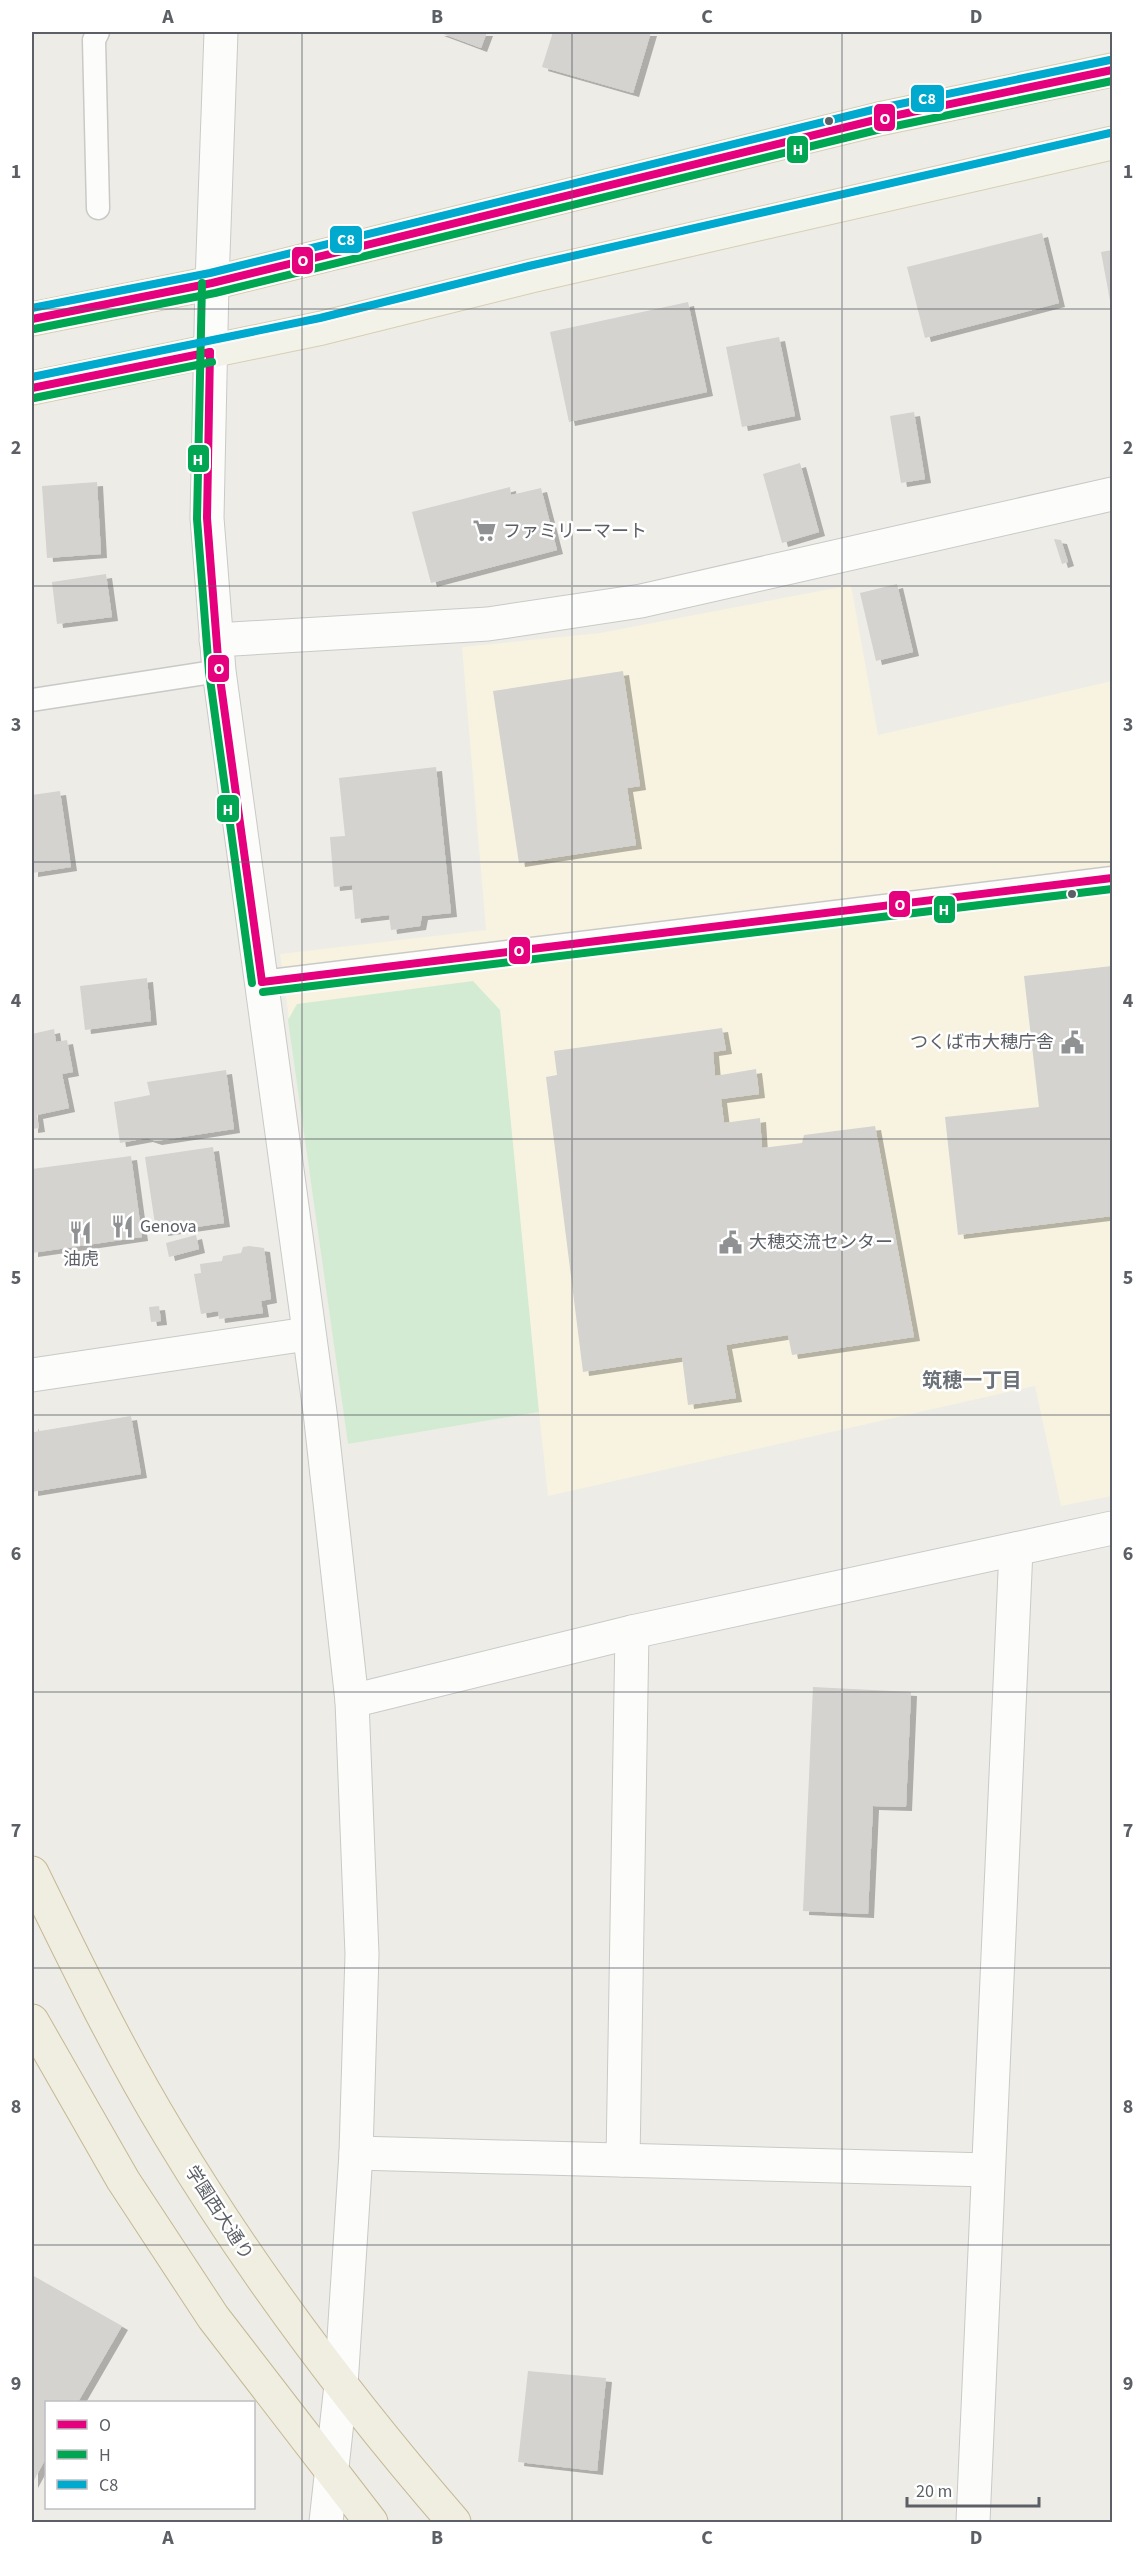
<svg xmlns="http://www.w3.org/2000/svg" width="1144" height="2554" viewBox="0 0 1144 2554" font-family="'Source Sans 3','Noto Sans JP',sans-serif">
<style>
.commercial{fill:#f7f3e0}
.green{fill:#d3ebd2}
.building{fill:#d4d3d0;filter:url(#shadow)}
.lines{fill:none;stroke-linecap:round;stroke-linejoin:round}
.lane-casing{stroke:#c9c9c8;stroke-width:25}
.street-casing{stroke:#c9c9c8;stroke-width:35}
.secondary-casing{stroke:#c9cac9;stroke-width:35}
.primary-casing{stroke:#d7cfb3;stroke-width:35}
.highway-casing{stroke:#c5b893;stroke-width:35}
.lane{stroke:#fcfcfb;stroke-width:22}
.street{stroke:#fcfcfb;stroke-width:33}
.secondary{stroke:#fcfcfb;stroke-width:33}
.primary{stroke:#f3f2e8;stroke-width:33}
.highway{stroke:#f0ede1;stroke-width:33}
.bus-1-casing{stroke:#fff;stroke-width:12}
.bus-2-casing{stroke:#fff;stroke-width:12}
.bus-3-casing{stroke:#fff;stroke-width:12}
.bus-1{stroke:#e5007d;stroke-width:8}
.bus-2{stroke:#00a651;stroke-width:8}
.bus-3{stroke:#00a9ce;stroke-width:8}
.grid{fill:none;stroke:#5c6066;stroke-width:1.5;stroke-opacity:0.55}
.bus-dot{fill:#5c6066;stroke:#fff;stroke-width:2}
.labels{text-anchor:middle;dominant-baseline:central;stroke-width:5;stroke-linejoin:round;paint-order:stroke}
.poi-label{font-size:18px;fill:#5c6066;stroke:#fff;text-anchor:start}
.street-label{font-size:18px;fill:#5c6066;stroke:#fff}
.neighbourhood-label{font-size:20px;font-weight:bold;fill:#6d7278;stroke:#fff}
.line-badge{stroke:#fff;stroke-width:2}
.badge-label{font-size:16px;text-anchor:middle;font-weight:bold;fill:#fff}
.neatline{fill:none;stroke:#5c6066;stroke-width:2}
.grid-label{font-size:20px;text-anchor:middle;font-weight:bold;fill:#5c6066}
</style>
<defs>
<filter id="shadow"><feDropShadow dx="6" dy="4" stdDeviation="0" flood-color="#0004"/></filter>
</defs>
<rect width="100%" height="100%" fill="#edece7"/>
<path class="commercial" d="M851,585L878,735L1112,681V1496L1061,1506L1035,1386L548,1496L539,1412L348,1444L280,954L486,930L462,647L600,633Z"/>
<path class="green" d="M473,981L500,1010L539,1412L348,1444L288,1020L297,1004Z"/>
<g class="building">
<path d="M438,32H487L481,48Z"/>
<path d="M553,32H651L633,93L542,67Z"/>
<path d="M1042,233L1059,303L925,338L907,267Z"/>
<path d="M1112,250V306H1111L1101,252Z"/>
<path d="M688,302L707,392L569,422L550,332Z"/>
<path d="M779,337L795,416L742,427L726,347Z"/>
<path d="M914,412L925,479L901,483L890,416Z"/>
<path d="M800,463L819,532L782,543L763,474Z"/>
<path d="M97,482L101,554L47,558L42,486Z"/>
<path d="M510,487L511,495L541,488L557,550L431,583L412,512Z"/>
<path d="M1054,539L1061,540L1068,562L1062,564Z"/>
<path d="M106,574L112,617L57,624L52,582Z"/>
<path d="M897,584L913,652L876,661L860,593Z"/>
<path d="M623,671L640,786L627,788L636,845L519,863L493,691Z"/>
<path d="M436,767L451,913L422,916L420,926L391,930L389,915L355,919L352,885L334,887L330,837L345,836L339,778Z"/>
<path d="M60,791L71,867L32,873V795Z"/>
<path d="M1112,966V1216L958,1235L945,1117L1039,1107L1024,976Z"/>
<path d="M147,978L151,1021L85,1030L80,986Z"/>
<path d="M722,1028L726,1050L713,1052L715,1076L756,1069L759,1094L721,1099L724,1123L760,1118L762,1148L802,1143L804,1135L875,1126L914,1337L792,1355L788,1335L726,1345L736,1398L688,1405L682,1357L583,1372L546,1077L557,1075L554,1051Z"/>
<path d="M54,1029L56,1042L67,1040L73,1072L62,1074L69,1108L37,1115L39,1128L32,1129V1034Z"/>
<path d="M226,1070L234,1129L156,1141L147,1138L120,1143L114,1102L150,1095L147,1082Z"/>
<path d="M213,1147L224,1223L162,1232L161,1223L155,1224L145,1157Z"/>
<path d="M131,1156L142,1237L32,1253V1169Z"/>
<path d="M196,1235L199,1249L169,1257L166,1243Z"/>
<path d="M249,1246L264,1248L271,1299L261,1301L263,1313L219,1319L218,1311L201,1314L194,1274L201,1273L200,1264L222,1261L223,1256L241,1253L243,1247Z"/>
<path d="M159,1306L161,1321L151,1322L149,1307Z"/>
<path d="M131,1416L141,1474L32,1492V1424L34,1432Z"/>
<path d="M813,1687L911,1692L906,1807L873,1806L868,1914L803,1911Z"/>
<path d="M32,2275L122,2326L78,2402H46V2458L32,2484Z"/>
<path d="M528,2371L606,2378L597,2471L518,2462Z"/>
</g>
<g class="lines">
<defs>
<g id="lane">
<path d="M98,32L94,40L98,208"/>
<path d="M32,700L219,671"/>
<path d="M262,982L1112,878"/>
</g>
<g id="street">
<path d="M212,283L207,518L219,671L320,1412L352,1701L362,1954L356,2153L341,2385L326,2522"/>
<path d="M216,640L488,624L641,601L1112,494"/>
<path d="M32,1375L307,1334"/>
<path d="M356,2153L988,2170"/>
<path d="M623,2160L632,1632"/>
<path d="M973,2522L1016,1549"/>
</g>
<g id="secondary">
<path d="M212,283L221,32"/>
<path d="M352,1701L632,1632L1112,1528"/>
</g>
<g id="primary">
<path d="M32,319L212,283L879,119L1112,70"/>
<path d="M32,388L322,328L531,276L1112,143"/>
</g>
<g id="highway">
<path d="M32,1873C75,1961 118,2050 169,2134C252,2272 349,2401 454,2522"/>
<path d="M32,2021L123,2180L213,2317L371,2522"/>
</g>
</defs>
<use href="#lane" class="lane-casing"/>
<use href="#street" class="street-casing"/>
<use href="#secondary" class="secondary-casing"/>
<use href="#primary" class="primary-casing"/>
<use href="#highway" class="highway-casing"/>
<use href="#lane" class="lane"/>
<use href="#street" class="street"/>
<use href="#secondary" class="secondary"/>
<use href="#primary" class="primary"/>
<use href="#highway" class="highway"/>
<defs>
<g id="bus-1">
<path d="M32,319L212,283L879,119L1112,70"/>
<path d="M210,352L207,518L219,671L262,982"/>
<path d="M32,388L210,352"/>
<path d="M262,982L1112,878"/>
</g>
<g id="bus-2">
<path d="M202,283L197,519L209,672L252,983"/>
<path d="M34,329L215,293L881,129L1112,81"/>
<path d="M34,398L212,362"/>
<path d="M263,992L1112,889"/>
</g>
<g id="bus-3">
<path d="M32,308L210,273L876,109L1110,60"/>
<path d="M32,377L320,318L529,266L1110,133"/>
</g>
</defs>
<use href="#bus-1" class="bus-1-casing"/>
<use href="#bus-2" class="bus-2-casing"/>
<use href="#bus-3" class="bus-3-casing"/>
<use href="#bus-1" class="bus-1"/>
<use href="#bus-2" class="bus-2"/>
<use href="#bus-3" class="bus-3"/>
</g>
<path class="grid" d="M302,32V2522M572,32V2522M842,32V2522M32,309H1112M32,586H1112M32,862H1112M32,1139H1112M32,1415H1112M32,1692H1112M32,1968H1112M32,2245H1112"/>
<defs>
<symbol id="supermarket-bare" viewBox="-9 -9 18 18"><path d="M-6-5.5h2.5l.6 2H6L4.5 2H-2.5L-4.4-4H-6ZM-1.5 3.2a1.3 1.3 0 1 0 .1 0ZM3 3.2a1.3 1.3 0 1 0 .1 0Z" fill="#8f9193" stroke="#fff" stroke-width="2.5" paint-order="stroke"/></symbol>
<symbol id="civic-bare" viewBox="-9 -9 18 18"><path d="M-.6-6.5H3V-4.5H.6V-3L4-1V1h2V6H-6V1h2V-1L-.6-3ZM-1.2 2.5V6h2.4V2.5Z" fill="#8f9193" stroke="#fff" stroke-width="2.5" paint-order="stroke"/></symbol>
<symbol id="restaurant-bare" viewBox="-9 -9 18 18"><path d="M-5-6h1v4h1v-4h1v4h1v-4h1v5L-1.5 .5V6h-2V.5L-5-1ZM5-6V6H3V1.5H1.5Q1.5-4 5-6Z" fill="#8f9193" stroke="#fff" stroke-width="2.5" paint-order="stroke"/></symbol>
</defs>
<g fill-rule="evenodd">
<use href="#supermarket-bare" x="468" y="514" width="33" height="33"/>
<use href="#civic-bare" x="1056" y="1026" width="33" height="33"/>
<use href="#restaurant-bare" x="106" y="1210" width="33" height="33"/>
<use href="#restaurant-bare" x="64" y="1216" width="33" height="33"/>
<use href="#civic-bare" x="714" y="1226" width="33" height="33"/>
</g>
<g class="bus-dot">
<circle cx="829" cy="121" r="5"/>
<circle cx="1072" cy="894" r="5"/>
</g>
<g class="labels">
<g class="poi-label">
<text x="503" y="531">ファミリーマート</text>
<text x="1054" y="1042" text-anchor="end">つくば市大穂庁舎</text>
<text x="140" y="1226">Genova</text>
<text x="749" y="1242">大穂交流センター</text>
<text x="81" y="1259" text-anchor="middle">油虎</text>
</g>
<g class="street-label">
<text transform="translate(219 2213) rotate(57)">学園西大通り</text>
</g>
<g class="neighbourhood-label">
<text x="972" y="1381">筑穂一丁目</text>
</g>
</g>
<g class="line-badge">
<rect x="910" y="84" width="35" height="29" rx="6" fill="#00a9ce"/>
<rect x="873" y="103" width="23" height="29" rx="6" fill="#e5007d"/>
<rect x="786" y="135" width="23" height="29" rx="6" fill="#00a651"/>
<rect x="329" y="225" width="34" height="29" rx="6" fill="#00a9ce"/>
<rect x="291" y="246" width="23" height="29" rx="6" fill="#e5007d"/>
<rect x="187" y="444" width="23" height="29" rx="6" fill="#00a651"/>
<rect x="207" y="654" width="23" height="29" rx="6" fill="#e5007d"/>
<rect x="216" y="794" width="24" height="29" rx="6" fill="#00a651"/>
<rect x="888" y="890" width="23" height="28" rx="6" fill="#e5007d"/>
<rect x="933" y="895" width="23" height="29" rx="6" fill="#00a651"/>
<rect x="508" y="936" width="23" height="29" rx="6" fill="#e5007d"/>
</g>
<g class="badge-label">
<text x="927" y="104">C8</text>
<text x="885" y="124">O</text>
<text x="798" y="155">H</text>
<text x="346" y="245">C8</text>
<text x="303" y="266">O</text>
<text x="198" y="465">H</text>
<text x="219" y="674">O</text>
<text x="228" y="815">H</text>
<text x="900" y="910">O</text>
<text x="944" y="915">H</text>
<text x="519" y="956">O</text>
</g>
<rect width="1144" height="2554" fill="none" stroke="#ffffff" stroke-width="66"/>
<rect x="45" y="2401" width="210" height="108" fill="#ffffff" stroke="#bebfc2" stroke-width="1.5"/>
<rect x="57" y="2420" width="30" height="9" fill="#e5007d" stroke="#bebfc2" stroke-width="1.5"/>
<text x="99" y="2431" font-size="18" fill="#5c6066">O</text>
<rect x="57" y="2450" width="30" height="9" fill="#00a651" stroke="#bebfc2" stroke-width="1.5"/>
<text x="99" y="2461" font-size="18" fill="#5c6066">H</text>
<rect x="57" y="2480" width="30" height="9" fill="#00a9ce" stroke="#bebfc2" stroke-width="1.5"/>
<text x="99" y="2491" font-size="18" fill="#5c6066">C8</text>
<path d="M907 2497v9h132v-9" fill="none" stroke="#5c6066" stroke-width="3"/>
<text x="916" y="2497" font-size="18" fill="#5c6066" stroke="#ffffff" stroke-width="4.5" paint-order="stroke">20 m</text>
<rect x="33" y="33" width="1078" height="2488" class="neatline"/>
<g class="grid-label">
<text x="168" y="23">A</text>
<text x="437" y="23">B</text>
<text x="707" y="23">C</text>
<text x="976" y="23">D</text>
<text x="16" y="178">1</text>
<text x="1128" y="178">1</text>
<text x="16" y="454">2</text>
<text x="1128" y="454">2</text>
<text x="16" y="731">3</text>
<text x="1128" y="731">3</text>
<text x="16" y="1007">4</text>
<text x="1128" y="1007">4</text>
<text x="16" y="1284">5</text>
<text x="1128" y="1284">5</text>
<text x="16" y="1560">6</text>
<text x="1128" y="1560">6</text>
<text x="16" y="1837">7</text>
<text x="1128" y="1837">7</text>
<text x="16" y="2113">8</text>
<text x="1128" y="2113">8</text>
<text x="16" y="2390">9</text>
<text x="1128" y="2390">9</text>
<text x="168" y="2544">A</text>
<text x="437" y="2544">B</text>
<text x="707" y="2544">C</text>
<text x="976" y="2544">D</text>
</g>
</svg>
